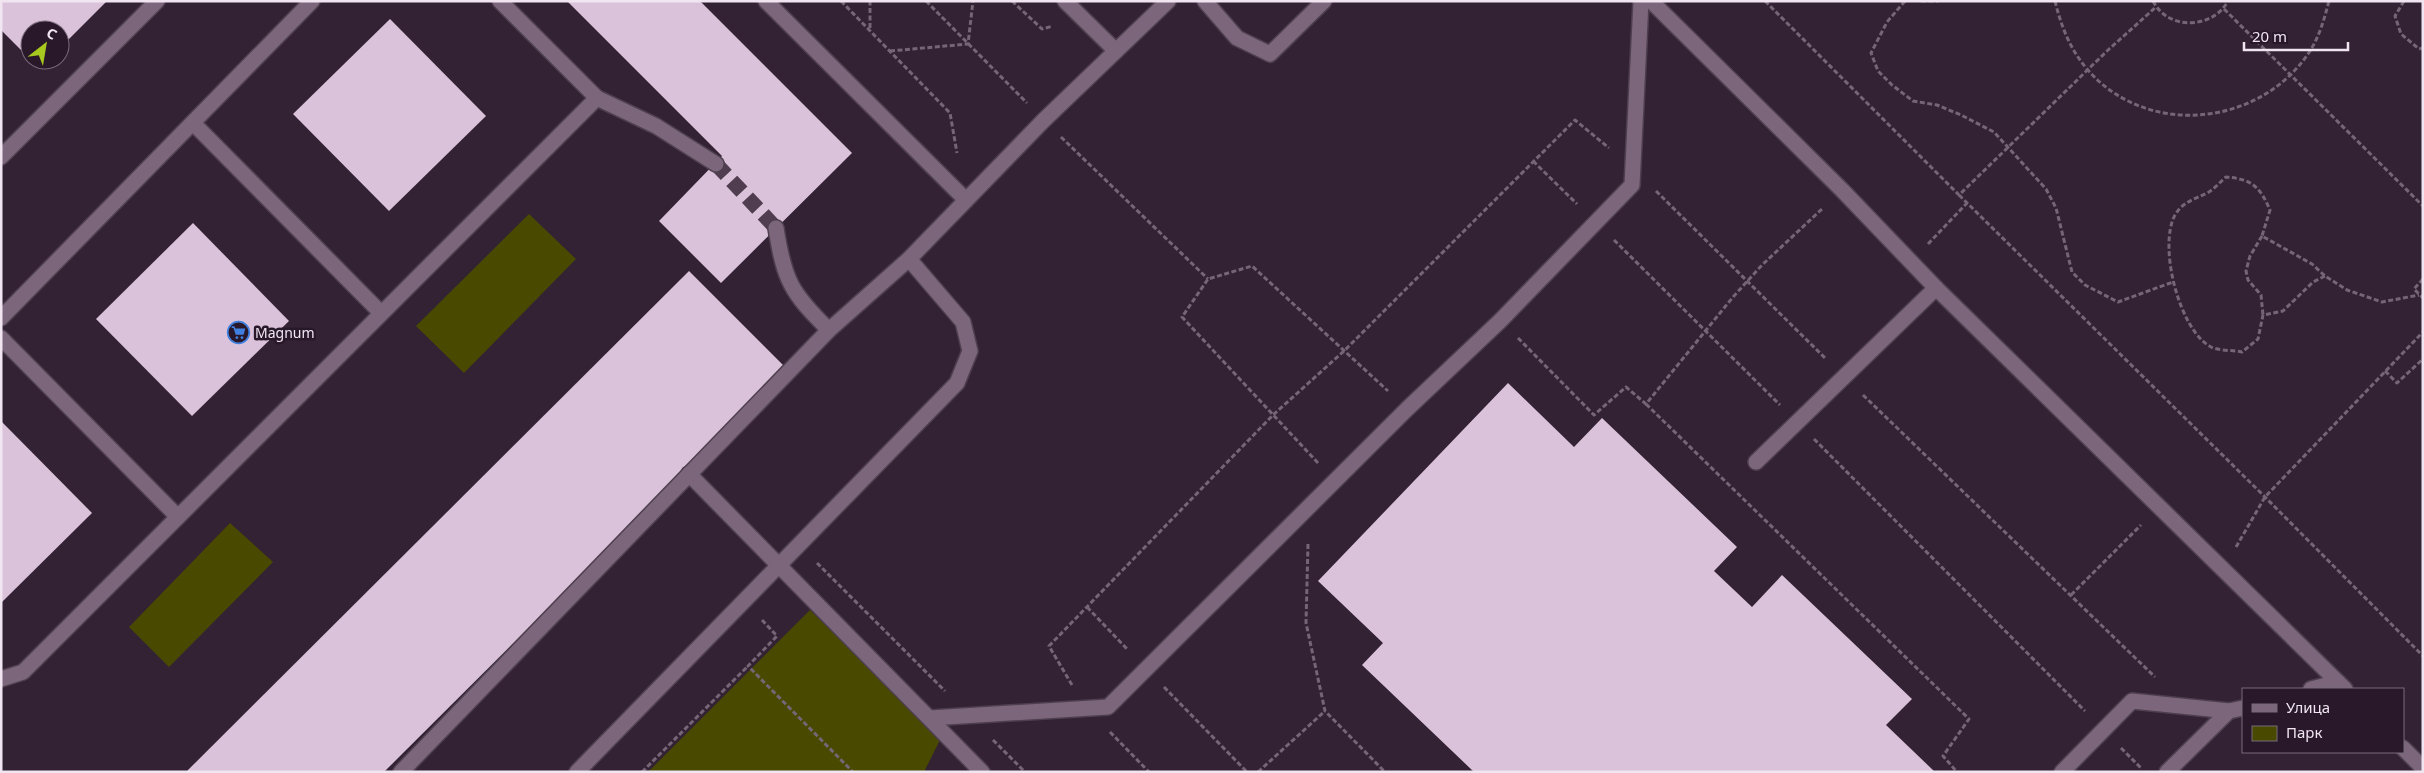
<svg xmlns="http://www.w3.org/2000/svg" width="2424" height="773" viewBox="0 0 2424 773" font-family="'Noto Sans',sans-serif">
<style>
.green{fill:#494a00}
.building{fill:#d9c2da}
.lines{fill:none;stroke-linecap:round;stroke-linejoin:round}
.minor-tunnel{stroke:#503e50;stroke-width:15;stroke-dasharray:15 8;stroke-linecap:butt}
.minor-casing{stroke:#4e3f4e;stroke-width:18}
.path{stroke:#756575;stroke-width:3;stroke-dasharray:5 2.5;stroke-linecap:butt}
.minor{stroke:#7b667b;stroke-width:15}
.labels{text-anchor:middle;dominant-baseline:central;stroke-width:5;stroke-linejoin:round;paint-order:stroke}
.poi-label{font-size:14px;fill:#f1e5f1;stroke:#29182a;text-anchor:start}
</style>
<rect width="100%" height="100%" fill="#332134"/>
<g class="green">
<path d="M529,214L576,259L464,373L416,326Z"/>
<path d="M230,523L273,562L169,667L129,627Z"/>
<path d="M810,610L941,738L925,770L927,772H648Z"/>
</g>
<g class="building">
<path d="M1,1H107L60,48V30H30V59L1,30Z"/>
<path d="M567,1H700L852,153L721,283L659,221L722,156Z"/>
<path d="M390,19L486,116L389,211L293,114Z"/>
<path d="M31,60H47L39,68Z"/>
<path d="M193,223L289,321L192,416L96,319Z"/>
<path d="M689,271L788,370L384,772H186Z"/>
<path d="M1508,383L1574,447L1602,418L1737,547L1714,571L1752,607L1782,575L1912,699L1886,725L1935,772H1474L1362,665L1383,643L1318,581Z"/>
<path d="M1,421L92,513L1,603Z"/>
</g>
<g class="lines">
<path class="minor-tunnel" d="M716,164L776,228"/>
<defs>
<g id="minor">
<path d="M766,1L966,200"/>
<path d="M1065,1L1116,51"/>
<path d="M1205,1L1237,38L1270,54L1324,1"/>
<path d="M1651,1L1842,190L1936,288L2345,689"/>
<path d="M597,98L656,126L716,164"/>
<path d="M193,123L381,313"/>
<path d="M1,157L157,1"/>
<path d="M776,228C784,280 791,293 829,330"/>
<path d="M1,318L312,1"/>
<path d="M1,338L178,517"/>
<path d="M1756,462L1936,288"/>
<path d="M689,474L982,772"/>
<path d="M1,679L23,672L597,98L500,1"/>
<path d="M2311,689L2338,682"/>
<path d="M930,718L1108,707L1407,409L1500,321L1632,185L1641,1"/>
<path d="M2403,748L2423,768"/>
<path d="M401,772L829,330L909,259L1044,120L1168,1"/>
<path d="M577,772L957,383L970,351L963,322L909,259"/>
<path d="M2062,772L2132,701L2229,711"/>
<path d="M2167,772L2229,711L2243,708"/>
</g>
</defs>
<use href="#minor" class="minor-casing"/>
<g class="path">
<path d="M841,1L950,113L957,153"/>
<path d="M926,1L1027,103"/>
<path d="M1012,1L1042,29L1053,26"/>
<path d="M1765,1L1959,195L2107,51L2156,7"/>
<path d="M1905,1L1887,22L1871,53L1878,71L1892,85L1913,101L1937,105L1961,115L1994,132L2046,189L2056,208L2072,272L2085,285L2118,302L2173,282"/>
<path d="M1921,1H1939"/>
<path d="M2055,1C2061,26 2070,49 2087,69C2146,138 2258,127 2308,54C2319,38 2324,20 2329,1"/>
<path d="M2153,1C2168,31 2213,29 2228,1"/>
<path d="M2404,1L2395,16L2401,34L2419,49L2423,48"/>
<path d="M2224,9L2423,206"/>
<path d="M870,28V1"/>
<path d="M890,51L968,44L973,1"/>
<path d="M1061,137L1208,279"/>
<path d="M1533,161L1577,204"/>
<path d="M1656,191L1826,359"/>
<path d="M1959,195L2265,497L2423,656"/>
<path d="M2262,236L2250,256L2246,271L2248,280L2261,295L2263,315"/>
<path d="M1614,240L1780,405"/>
<path d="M1928,244L1967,203"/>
<path d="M2325,276L2313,282L2283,311L2263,315L2258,339L2242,352C2233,350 2219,351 2211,347C2179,330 2158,246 2175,215C2183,201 2196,199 2209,192C2215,188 2220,182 2226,177C2252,179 2260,187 2270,210L2262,236L2312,264L2325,276L2347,290L2382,302L2419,295"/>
<path d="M2423,279L2414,289L2423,298"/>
<path d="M1518,338L1594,415L1626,387L1646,404L1733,297L1762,265L1823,208"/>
<path d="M2385,371L2397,383L2423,359"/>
<path d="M1863,395L2155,677"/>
<path d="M1646,404L1969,719L1943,756L1957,772"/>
<path d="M1814,439L2085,711"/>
<path d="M1318,463L1182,317L1208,279L1252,266L1388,391"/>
<path d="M1308,544L1306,623L1325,711L1385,772"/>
<path d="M2236,547L2265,497L2423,332"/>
<path d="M817,563L945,691"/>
<path d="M2071,595L2141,525"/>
<path d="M1087,607L1128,650"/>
<path d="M762,620L777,636L748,666L853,772"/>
<path d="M1072,685L1049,646L1273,415L1344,351L1575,120L1609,148"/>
<path d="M1164,687L1247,772"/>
<path d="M1110,732L1149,772"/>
<path d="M993,740L1025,772"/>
<path d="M2121,748L2141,768"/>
<path d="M642,772L748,666"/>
<path d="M1258,772L1325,711"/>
</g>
<use href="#minor" class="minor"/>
</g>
<defs>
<symbol id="supermarket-ring" viewBox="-11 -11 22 22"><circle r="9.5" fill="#29182a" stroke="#3f7fe0" stroke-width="1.5"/><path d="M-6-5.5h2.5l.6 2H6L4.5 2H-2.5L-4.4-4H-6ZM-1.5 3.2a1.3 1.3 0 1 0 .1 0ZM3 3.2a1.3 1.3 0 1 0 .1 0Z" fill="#3f7fe0"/></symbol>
</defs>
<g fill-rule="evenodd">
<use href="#supermarket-ring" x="226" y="320" width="25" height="25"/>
</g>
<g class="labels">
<g class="poi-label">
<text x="255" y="332">Magnum</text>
</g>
</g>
<rect width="2424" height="773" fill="none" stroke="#f1e5f1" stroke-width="5"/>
<rect x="2242" y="688" width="162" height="65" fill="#29182a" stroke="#796a7a"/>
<rect x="2252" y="704" width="25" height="8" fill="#7b667b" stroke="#796a7a"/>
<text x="2286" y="713" font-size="15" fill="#f1e5f1">Улица</text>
<rect x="2252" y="726" width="25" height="15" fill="#494a00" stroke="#796a7a"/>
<text x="2286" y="738" font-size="15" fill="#f1e5f1">Парк</text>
<g transform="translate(45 45) rotate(31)"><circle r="24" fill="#29182a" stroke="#796a7a"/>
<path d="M0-4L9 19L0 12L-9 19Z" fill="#a7c81f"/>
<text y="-8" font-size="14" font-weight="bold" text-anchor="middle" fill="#f1e5f1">С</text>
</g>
<path d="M2244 42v8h104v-8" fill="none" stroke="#f1e5f1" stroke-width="2.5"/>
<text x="2252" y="42" font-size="15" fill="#f1e5f1" stroke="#29182a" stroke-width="4" paint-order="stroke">20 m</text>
</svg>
